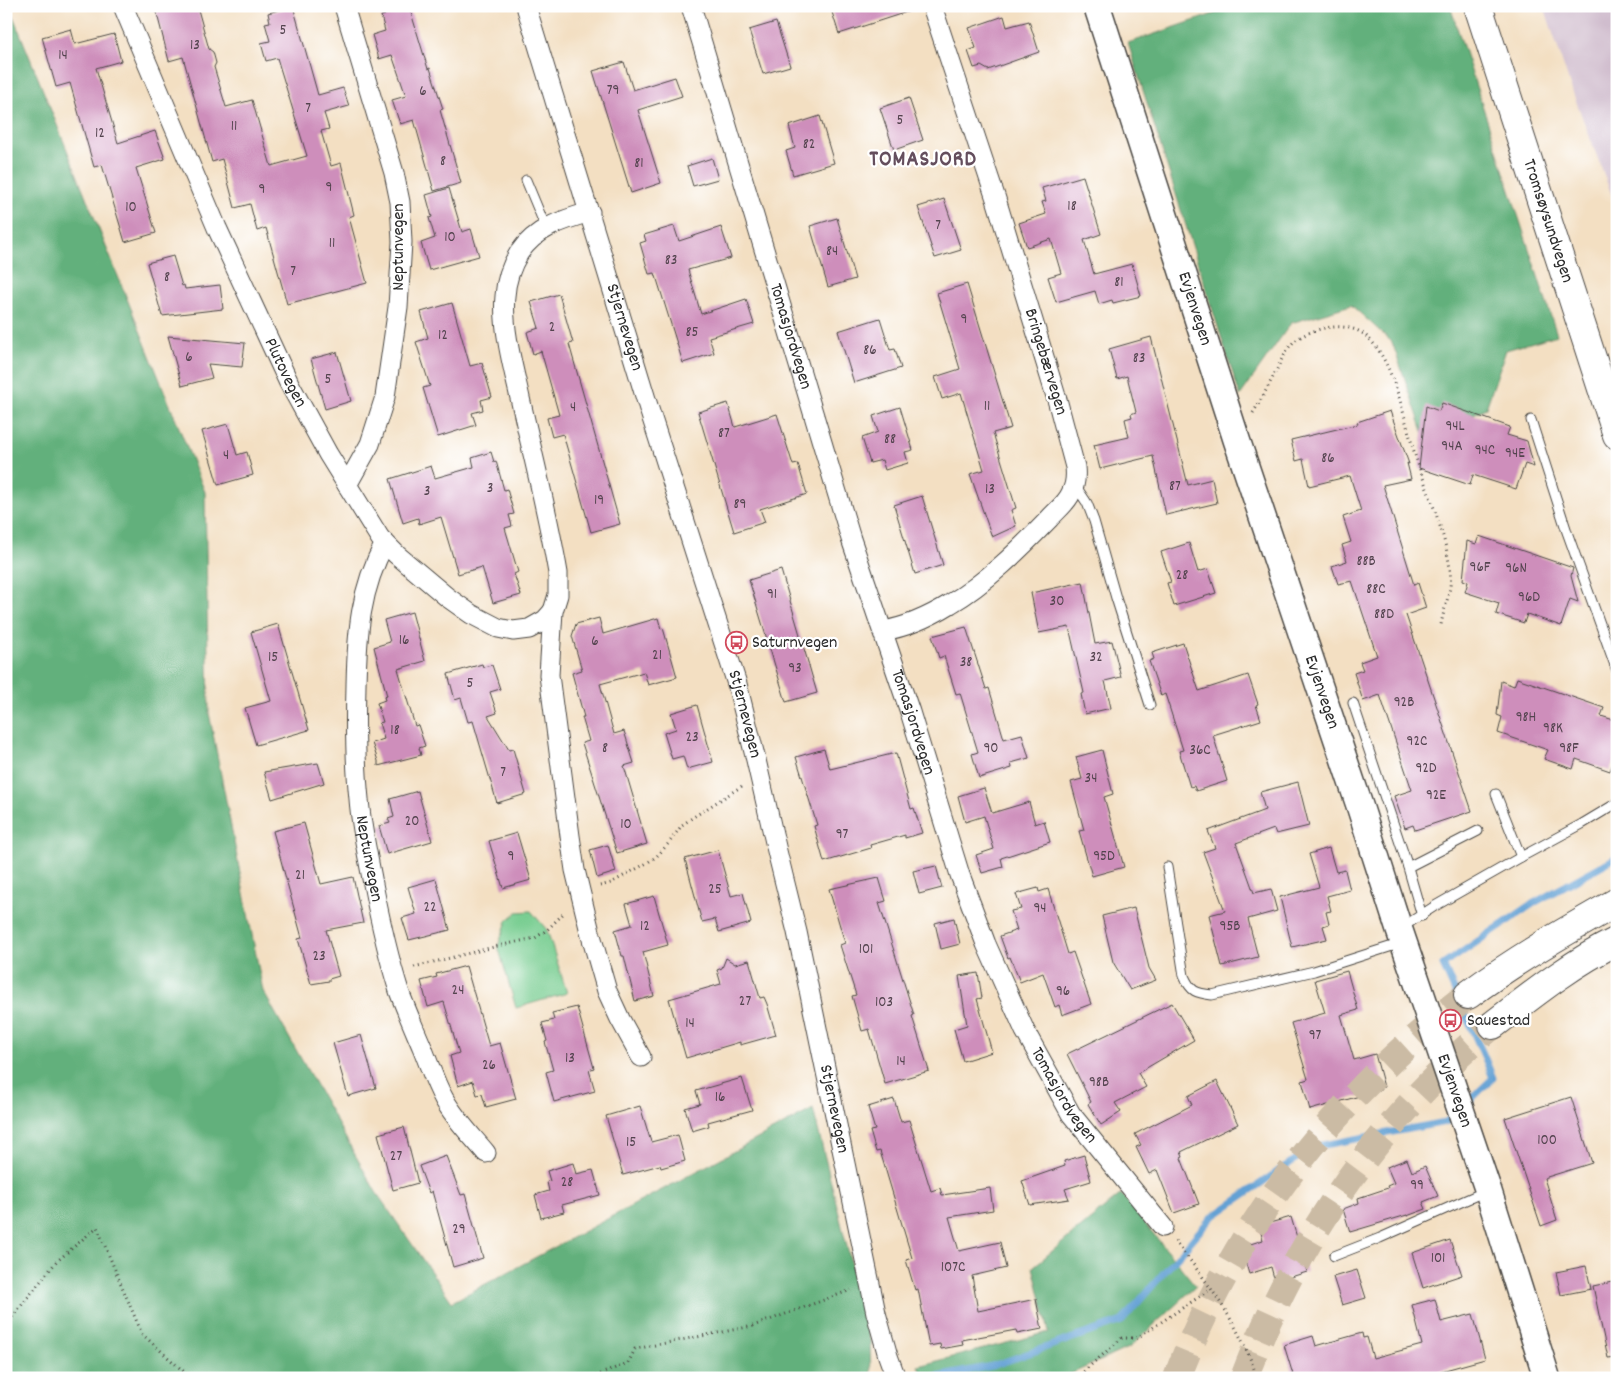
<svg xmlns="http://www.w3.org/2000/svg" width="1623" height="1384" viewBox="0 0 1623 1384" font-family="Dekko,sans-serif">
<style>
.industrial{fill:#d0bdce}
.green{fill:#78cd91;stroke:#527c5e}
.forest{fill:#62b07b;stroke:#466e53}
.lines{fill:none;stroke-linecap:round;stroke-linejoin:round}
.stream{stroke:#63a1d4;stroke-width:7}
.building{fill:#ce8ebb}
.highway-tunnel{stroke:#cbbba4;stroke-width:28;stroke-dasharray:28 14;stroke-linecap:butt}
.lane-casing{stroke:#494642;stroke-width:11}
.street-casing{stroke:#494642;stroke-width:21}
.secondary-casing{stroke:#494642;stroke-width:29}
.highway-casing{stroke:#494642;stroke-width:30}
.path{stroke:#494642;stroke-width:3;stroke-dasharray:1 4;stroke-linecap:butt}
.lane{stroke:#fff;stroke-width:9}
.street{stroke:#fff;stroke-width:19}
.secondary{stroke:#fff;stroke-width:26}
.highway{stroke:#fff;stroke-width:28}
.labels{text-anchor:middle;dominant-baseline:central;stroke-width:4.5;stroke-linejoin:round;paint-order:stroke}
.number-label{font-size:15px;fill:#54444f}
.street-label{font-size:18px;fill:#2b2b2b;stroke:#fff}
.poi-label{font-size:18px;fill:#2b2b2b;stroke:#fff;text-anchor:start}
.district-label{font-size:22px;font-weight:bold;letter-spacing:1px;fill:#644e5d;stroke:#fff}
</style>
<rect width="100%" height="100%" fill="#fff"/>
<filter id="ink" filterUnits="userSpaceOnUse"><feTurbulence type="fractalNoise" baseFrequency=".02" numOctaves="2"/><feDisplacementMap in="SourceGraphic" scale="10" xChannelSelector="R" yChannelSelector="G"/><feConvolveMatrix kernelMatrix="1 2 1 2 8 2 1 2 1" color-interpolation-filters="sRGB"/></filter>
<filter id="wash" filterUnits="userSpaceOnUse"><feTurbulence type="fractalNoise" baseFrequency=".0096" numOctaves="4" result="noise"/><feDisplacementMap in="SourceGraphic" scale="20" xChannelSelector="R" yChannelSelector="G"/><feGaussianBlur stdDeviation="1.12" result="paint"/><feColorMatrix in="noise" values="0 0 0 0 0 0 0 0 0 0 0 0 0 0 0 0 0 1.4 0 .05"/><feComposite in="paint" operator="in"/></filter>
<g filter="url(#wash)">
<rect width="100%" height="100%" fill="#f3dfc2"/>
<path class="industrial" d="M1544,6H1617V209L1570,85Z"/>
<path class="green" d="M531,911L547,930L567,993L516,1008L498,946L507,921L517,912Z"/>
<g class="forest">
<path d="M6,6H9L205,492L209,713L263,991L376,1192L452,1302L813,1109L870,1340L871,1378H6Z"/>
<path d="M1237,6H1450L1557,335L1506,350L1486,408L1425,437L1392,342L1351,305L1291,323L1240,396L1128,43Z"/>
<path d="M1121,1194L1196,1286L1130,1347L1062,1378H924L918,1366L1049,1332L1033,1267Z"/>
</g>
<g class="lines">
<g class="stream">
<path d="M1465,1105L1493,1078L1484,1056L1443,965L1534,903L1617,857"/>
<path d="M932,1378L992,1366L1122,1321L1211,1218L1313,1147L1446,1122L1457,1112"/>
</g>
</g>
<g id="blocks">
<g class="building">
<path d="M155,6H197L209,49L213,52L216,63L214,67L226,107L252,100L271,166L307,156L277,58L266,61L261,43L270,41L265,23L270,22L268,13L293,6L318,95L343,88L349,106L324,113L329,129L321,131L331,166L341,163L354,215L349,217L367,283L287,304L266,228L257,231L250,204L235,208L222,159L212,162L183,57L169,61Z"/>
<path d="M382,6H409L428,69L430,68L443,109L440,110L461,183L434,191L414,120L400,124L392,100L406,96L392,55L379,59L372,35L385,31L381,16L385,15Z"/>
<path d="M830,6H912L913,10L839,34Z"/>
<path d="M1004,16L1007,27L1029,21L1039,52L988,70L981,66L974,68L968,51L976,48L969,28Z"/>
<path d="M776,22L790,66L763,74L749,30Z"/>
<path d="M71,29L75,44L114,34L121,61L96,68L118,143L155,131L165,159L136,168L156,233L125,242L102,165L94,167L70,83L56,87L42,37Z"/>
<path d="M624,62L633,90L675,77L682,96L638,110L661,183L631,193L593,71Z"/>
<path d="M909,98L923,140L894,150L880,108Z"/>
<path d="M820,116L834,163L793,175L786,151L795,148L789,126Z"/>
<path d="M712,158L718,179L693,186L687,166Z"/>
<path d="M1083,176L1101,234L1084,240L1094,274L1132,264L1141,296L1113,303L1112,300L1099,304L1095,291L1056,302L1048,277L1061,273L1051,239L1027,247L1019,223L1046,214L1042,202L1046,201L1042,188Z"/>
<path d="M449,188L462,232L471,229L479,256L429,270L421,243L435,238L429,218L432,217L426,195Z"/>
<path d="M944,199L961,250L935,258L918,207Z"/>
<path d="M837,218L855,279L828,287L810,226Z"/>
<path d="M674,226L679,241L721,227L731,258L688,270L701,314L746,299L754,324L709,337L714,353L683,363L655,273L649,274L640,243L646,241L644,235Z"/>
<path d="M173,256L182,286L184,285L185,289L220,285L223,309L162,316L147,263Z"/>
<path d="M967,284L1011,428L993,433L1016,508L1011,510L1016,526L992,537L970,474L984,470L961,393L942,399L935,377L960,369L937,293Z"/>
<path d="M559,294L573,343L569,344L620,524L591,532L563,434L552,437L547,418L559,415L541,351L533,354L527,332L539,328L531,302Z"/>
<path d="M452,303L470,366L482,363L492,397L481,400L483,410L472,413L476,425L438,437L423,388L430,386L416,342L428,338L421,312Z"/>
<path d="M880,318L890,350L895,349L901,368L854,383L838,331Z"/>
<path d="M168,336L245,343L242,367L208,364L212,378L182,386Z"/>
<path d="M1151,337L1188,485L1212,479L1217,503L1166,515L1153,456L1100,469L1094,445L1129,437L1125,419L1132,417L1131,414L1136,412L1127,376L1117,379L1109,349Z"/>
<path d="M337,352L351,401L325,409L311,359Z"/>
<path d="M728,403L735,427L777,414L793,465L798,464L807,494L760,509L765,522L734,532L698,412Z"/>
<path d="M1442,403L1510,427L1507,435L1527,441L1534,467L1525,464L1516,489L1473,475L1470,485L1419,468L1426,406L1439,411Z"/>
<path d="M900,407L913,450L905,452L908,463L885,470L882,460L870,463L862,438L878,432L873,416Z"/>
<path d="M1390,411L1409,464L1407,463L1411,479L1383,485L1414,585L1418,583L1426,608L1406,615L1472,811L1415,830L1413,825L1405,828L1394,796L1412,790L1380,695L1363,701L1354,673L1363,670L1360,662L1377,656L1352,581L1338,584L1332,566L1347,561L1342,545L1351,542L1343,517L1361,511L1350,476L1309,486L1303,459L1296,461L1291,440L1358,424L1357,422Z"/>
<path d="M228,424L237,455L247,452L253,475L218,485L202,431Z"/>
<path d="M491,452L494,462L496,461L504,490L507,489L514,514L509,515L512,526L505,528L518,572L514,574L521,595L493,603L482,567L458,574L441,517L419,524L418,518L403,523L390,479L431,466L435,478L474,467L472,458Z"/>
<path d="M922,496L943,565L915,574L894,505Z"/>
<path d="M1479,536L1573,568L1571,576L1578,602L1570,599L1561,626L1527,614L1524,623L1496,614L1499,603L1465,592L1468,582L1463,580L1467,541L1476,544Z"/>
<path d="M1189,543L1198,572L1208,569L1216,593L1174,606L1167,583L1171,582L1161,552Z"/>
<path d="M781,570L817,693L786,702L749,580Z"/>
<path d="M1083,582L1095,644L1112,641L1121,677L1105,681L1111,708L1085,714L1081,694L1084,693L1069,627L1039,633L1031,593Z"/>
<path d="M412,612L425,661L398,669L415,726L418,725L425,746L419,748L421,755L378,766V761L372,743L384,739L379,723L383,722L377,703L385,700L384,697L387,696L374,647L390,642L384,620Z"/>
<path d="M599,618L603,634L658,618L661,629L663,628L677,677L648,685L644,672L600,684L614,734L624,731L634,763L624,766L647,844L617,853L582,743L589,741L582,717H584L572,673L582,670L572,636L576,624Z"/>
<path d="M278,624L309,730L256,745L245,708L271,701L251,632Z"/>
<path d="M966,627L986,689L989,688L1004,739L1022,734L1029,758L1011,763L1012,768L979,778L972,754L978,752L960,693L956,694L944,656L939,658L932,636Z"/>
<path d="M1183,643L1199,691L1248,675L1258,704L1256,705L1261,720L1213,735L1227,781L1196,791L1194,786L1190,787L1179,751L1183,750L1167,700L1165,694L1161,696L1149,661L1154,659L1152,653Z"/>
<path d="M482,664L483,667L492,665L500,689L490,692L497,713L488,716L509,750L513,749L526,794L497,803L473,721L468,722L461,698L455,700L448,674Z"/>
<path d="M1517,678L1604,708L1601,716L1617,721V752L1610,771L1576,759L1573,769L1544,759L1548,750L1498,733L1502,717L1497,715L1501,681L1514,686Z"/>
<path d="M697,705L713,762L687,769L683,756L672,759L664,733L676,729L671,713Z"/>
<path d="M824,749L830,769L896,753L911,809L914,808L922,833L905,838V835L870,845L871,848L824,862L814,826L817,825L796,757Z"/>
<path d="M1102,750L1113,794L1104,797L1124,867L1092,876L1079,831L1084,830L1071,782L1082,779L1076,757Z"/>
<path d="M318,763L324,783L272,799L264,772Z"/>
<path d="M1298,782L1309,826L1276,834L1274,829L1236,843L1254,893L1271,889L1277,911L1248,919L1258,957L1222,966L1209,915L1225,911L1203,852L1215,848L1208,831L1265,810L1260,792Z"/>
<path d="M984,788L992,813L1029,802L1035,824L1044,821L1050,842L1001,858L1003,867L982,873L976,855L994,849L984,816L965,822L958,796Z"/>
<path d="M418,791L432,841L387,854L379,826L390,823L388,819L394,817L390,799Z"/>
<path d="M304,823L321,884L353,877L363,923L326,930L339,976L329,979V981L311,984L298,939L302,938L273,831Z"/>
<path d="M517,833L531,880L503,888L489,841Z"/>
<path d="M608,845L616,872L597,878L590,850Z"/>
<path d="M1329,848L1336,872L1345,870L1350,890L1327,896L1331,911L1326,912L1329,924L1323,926L1327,939L1292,947L1280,897L1319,887L1309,854Z"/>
<path d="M718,850L731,896L743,893L751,923L719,932L715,919L702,922L685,859Z"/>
<path d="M936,866L942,888L919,894L913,871Z"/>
<path d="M879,878L886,901L879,903L914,1015L912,1016L929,1071L885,1084L869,1029L862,1031L852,996L856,995L840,945L845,943L829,889Z"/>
<path d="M436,879L450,930L409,940L402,918L416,914L408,887Z"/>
<path d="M1038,888L1039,892L1048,889L1068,954L1073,952L1091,1004L1062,1015L1059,1005L1055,1007L1043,973L1020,982L1010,957L1008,958L1000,936L1017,930L1011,911L1021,909L1016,894Z"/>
<path d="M654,896L668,945L643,952L654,996L635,1001L624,956H622L615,930L632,925L626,904Z"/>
<path d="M1134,908L1149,968L1156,980L1130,990L1113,962L1102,916Z"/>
<path d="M954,918L960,944L941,949L935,923Z"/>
<path d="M726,958L735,964L749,960L760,998L764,997L767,1004L776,1035L740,1045V1042L686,1058L669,999L721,984L717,970L722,968Z"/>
<path d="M466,966L489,1046L500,1043L516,1099L486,1107L482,1094L477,1095L473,1081L458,1086L450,1056L459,1053L444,1002L428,1007L421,981L437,977L436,974Z"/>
<path d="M1347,971L1358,1010L1341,1015L1354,1060L1375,1054L1384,1087L1380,1088L1381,1090L1310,1110L1302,1081L1308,1079L1291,1023L1325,1013L1315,980Z"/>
<path d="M978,973L982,998L977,999L992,1052L963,1061L954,1029L967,1025L959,976Z"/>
<path d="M1172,1003L1194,1040L1138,1073L1146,1087L1115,1103L1121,1112L1101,1125L1088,1104L1091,1102L1067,1054Z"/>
<path d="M577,1007L594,1068L589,1070L595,1091L554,1102L546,1072L553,1070L545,1042L547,1041L542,1023L554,1020L552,1013Z"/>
<path d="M361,1035L376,1088L348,1096L333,1043Z"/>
<path d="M742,1078L752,1110L708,1122L709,1126L692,1131L685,1108L700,1104L696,1091Z"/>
<path d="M1217,1081L1238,1124L1181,1152L1183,1157L1181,1158L1199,1204L1174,1213L1157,1170L1149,1174L1136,1147L1141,1145L1135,1134L1192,1105L1188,1096Z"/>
<path d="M1571,1097L1592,1163L1544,1178L1557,1220L1541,1226L1505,1118Z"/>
<path d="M894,1099L901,1122L909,1120L931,1191L940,1188L942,1195L990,1188L993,1210L949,1217L959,1251L1000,1242L1006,1268L972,1276L978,1311L1036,1299L1042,1329L1017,1334L1016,1330L962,1340L963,1345L941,1349L940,1344L929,1346L918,1289L915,1290L906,1260L912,1258L880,1151L876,1152L870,1131L875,1130L868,1107Z"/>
<path d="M640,1106L651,1142L678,1135L685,1161L661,1168L660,1165L623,1175L606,1116Z"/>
<path d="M404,1127L418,1183L393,1190L378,1134Z"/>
<path d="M1084,1155L1091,1181L1065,1189L1069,1199L1030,1205L1022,1181L1065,1166L1064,1161Z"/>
<path d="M446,1156L461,1195L465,1194L483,1258L453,1267L432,1191L429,1193L419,1166Z"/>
<path d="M1407,1159L1412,1172L1425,1166L1438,1196L1423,1202L1426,1209L1407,1216V1215L1350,1232L1343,1209L1359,1203L1358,1198L1388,1188L1387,1186L1394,1183L1387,1167Z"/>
<path d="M573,1163L576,1174L593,1170L600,1195L562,1205L564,1212L541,1218L535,1195L549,1191L547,1182L550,1181L547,1171Z"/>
<path d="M1291,1217L1307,1272L1275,1282L1271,1267L1249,1274L1241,1247L1263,1240L1259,1226Z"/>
<path d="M1450,1240L1462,1275L1423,1288L1412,1253Z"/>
<path d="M1586,1266L1591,1289L1561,1295L1556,1272Z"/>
<path d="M1357,1270L1366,1298L1342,1305L1333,1277Z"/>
<path d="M1617,1281V1357L1608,1358L1593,1286Z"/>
<path d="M1435,1299L1441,1322L1473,1314L1485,1359L1427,1375V1378H1294L1284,1345L1313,1336L1316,1346L1362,1333L1363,1338L1367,1337L1373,1358L1422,1345L1412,1305Z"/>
</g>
</g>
</g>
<g filter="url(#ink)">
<use href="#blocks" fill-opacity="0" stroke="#494642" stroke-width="1"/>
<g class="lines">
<g class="highway-tunnel">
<path d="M1177,1378C1234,1226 1339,1092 1468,995"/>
<path d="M1244,1378C1297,1237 1378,1122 1493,1025"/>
</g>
<defs>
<g id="lane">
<path d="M526,180L546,228"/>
<path d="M1531,420L1567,532L1617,671"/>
<path d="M1075,485L1087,503L1094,521L1116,598L1150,705"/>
<path d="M1353,703L1407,864L1422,916"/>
<path d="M1521,857L1582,824L1617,803"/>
<path d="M1167,867L1184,976C1191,992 1196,993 1212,995L1314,971L1402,943"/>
<path d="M1408,867L1478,831"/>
<path d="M1401,928L1435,906L1521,857L1496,794"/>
<path d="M1334,1256L1380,1238L1486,1191"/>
</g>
<g id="street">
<path id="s1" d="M123,6L217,228L289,383L328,454L380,538L397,555L447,597L471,614L498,628L513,631L529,629L545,620L553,611"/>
<path d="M344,6L394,173L400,202L402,242L398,307L385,397L370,444L347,485"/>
<path id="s2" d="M526,6L649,409L737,684L756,760L777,851L797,932L876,1313L888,1356L896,1378"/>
<path id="s3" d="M691,6L851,539L910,712L960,875L986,944L1025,1031L1071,1114L1163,1227"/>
<path d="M590,212C562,220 536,228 519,253C511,266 506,281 505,296C502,327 513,367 520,398C533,456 548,514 558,573V595L553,611L549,675L570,836L575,870L590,932L607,991L620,1019L641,1057"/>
<path id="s4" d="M385,543C360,589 357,634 356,685C355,723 355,761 359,799C361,827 368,856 373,884C380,920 388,956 399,991C406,1010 414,1028 422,1047C429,1064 435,1083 444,1099C455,1119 471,1135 486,1153"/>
<path d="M883,631C907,627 929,617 950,604C986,583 1020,549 1049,519C1056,511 1067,503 1071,493C1076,484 1076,476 1075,467L1058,403L996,199L932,6"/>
</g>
<g id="secondary">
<path id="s5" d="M1097,6L1237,441L1360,807L1399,929L1488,1190L1547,1378"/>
</g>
<g id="highway">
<path id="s6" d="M1478,6L1617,435"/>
<path d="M1468,995C1515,960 1566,931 1617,902"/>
<path d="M1493,1025C1532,995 1572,963 1617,941"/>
</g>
</defs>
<use href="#lane" class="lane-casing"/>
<use href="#street" class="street-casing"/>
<use href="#secondary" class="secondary-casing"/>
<use href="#highway" class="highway-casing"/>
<g class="path">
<path d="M1253,413C1261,400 1268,387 1275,373C1281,362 1285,349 1295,341C1312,327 1348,320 1366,336C1395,360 1405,425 1417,461C1429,496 1445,532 1450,569C1453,590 1444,606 1441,625"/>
<path d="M600,886L611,883L647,863L657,856L669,843L682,825L692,818L742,786"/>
<path d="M414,967L498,946L535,938L547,930L564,913"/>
<path d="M1175,1241C1208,1283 1241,1326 1257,1378"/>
<path d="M6,1325L56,1262L97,1227L142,1334L191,1378"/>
<path d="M591,1378L628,1363L635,1349L753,1326L851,1290"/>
<path d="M1076,1378L1122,1338H1137L1211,1289"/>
</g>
<use href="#lane" class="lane"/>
<use href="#street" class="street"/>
<use href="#secondary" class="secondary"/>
<use href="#highway" class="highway"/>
</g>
</g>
<defs>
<symbol id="bus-ring" viewBox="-11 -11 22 22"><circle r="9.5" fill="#fff" stroke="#d1495b" stroke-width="1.5"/><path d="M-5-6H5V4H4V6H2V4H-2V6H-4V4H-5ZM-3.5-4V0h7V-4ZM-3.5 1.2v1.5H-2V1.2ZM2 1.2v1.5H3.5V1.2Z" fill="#d1495b"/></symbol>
</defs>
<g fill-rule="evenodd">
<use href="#bus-ring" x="724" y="630" width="25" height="25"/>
<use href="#bus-ring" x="1438" y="1008" width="25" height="25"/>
</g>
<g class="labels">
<g class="number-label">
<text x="283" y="31">5</text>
<text x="195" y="46">13</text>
<text x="63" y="56">14</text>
<text x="613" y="91">79</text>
<text x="423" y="92">6</text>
<text x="308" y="109">7</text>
<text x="900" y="121">5</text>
<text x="234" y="127">11</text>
<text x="100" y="134">12</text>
<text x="809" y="145">82</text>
<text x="443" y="162">8</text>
<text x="639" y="164">81</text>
<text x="329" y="188">9</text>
<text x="262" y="190">9</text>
<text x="1072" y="207">18</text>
<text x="131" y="208">10</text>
<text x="938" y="226">7</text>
<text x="450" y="238">10</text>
<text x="332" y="244">11</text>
<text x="832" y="252">84</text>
<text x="671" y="261">83</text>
<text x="293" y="272">7</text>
<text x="167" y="278">8</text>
<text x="1119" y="283">81</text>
<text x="964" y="320">9</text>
<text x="552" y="328">2</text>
<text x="692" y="333">85</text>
<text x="443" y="336">12</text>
<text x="870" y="351">86</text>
<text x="189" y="358">6</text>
<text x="1139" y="359">83</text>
<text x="328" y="380">5</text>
<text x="987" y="407">11</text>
<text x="573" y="408">4</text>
<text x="1455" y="427">94L</text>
<text x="724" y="434">87</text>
<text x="890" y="440">88</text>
<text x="1452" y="447">94A</text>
<text x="1485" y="451">94C</text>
<text x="1515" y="454">94E</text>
<text x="226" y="456">4</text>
<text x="1328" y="459">86</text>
<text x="1175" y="487">87</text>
<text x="490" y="489">3</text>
<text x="990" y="490">13</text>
<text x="427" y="492">3</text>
<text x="599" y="501">19</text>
<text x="740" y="505">89</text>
<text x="1366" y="562">88B</text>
<text x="1480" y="568">96F</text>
<text x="1516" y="569">96N</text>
<text x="1182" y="576">28</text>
<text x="1376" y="590">88C</text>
<text x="772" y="595">91</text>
<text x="1529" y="598">96D</text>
<text x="1057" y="602">30</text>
<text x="1384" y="615">88D</text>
<text x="404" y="641">16</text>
<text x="595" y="642">6</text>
<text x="657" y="656">21</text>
<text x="273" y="658">15</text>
<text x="1096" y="658">32</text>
<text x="966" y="663">38</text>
<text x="795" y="669">93</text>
<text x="470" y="684">5</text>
<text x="1404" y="703">92B</text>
<text x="1526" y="718">98H</text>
<text x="1553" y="729">98K</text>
<text x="395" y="731">18</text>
<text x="692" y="738">23</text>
<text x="1417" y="742">92C</text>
<text x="605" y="749">8</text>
<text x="991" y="749">90</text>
<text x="1569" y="749">98F</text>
<text x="1200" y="751">36C</text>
<text x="1426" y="769">92D</text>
<text x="503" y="773">7</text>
<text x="1091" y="779">34</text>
<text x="1436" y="796">92E</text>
<text x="412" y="822">20</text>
<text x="626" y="825">10</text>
<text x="842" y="835">97</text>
<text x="511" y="857">9</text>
<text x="1104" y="857">95D</text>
<text x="300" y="876">21</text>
<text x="715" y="890">25</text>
<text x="430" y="908">22</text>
<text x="1040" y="909">94</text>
<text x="645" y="927">12</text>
<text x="1230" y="927">95B</text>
<text x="866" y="950">101</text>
<text x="319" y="957">23</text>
<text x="458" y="991">24</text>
<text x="1063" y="992">96</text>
<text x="745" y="1002">27</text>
<text x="884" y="1003">103</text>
<text x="690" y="1024">14</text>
<text x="1315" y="1036">97</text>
<text x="570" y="1059">13</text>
<text x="901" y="1062">14</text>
<text x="489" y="1066">26</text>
<text x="1099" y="1083">98B</text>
<text x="720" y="1098">16</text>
<text x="1547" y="1141">100</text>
<text x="631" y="1143">15</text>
<text x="396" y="1157">27</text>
<text x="567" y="1183">28</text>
<text x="1417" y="1186">99</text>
<text x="459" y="1230">29</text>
<text x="1438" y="1259">101</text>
<text x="953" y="1268">107C</text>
</g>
<g class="street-label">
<text stroke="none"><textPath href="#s6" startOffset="226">Tromsøysundvegen</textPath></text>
<text transform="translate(399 247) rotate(-90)">Neptunvegen</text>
<text stroke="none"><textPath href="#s5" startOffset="318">Evjenvegen</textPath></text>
<text stroke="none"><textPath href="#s2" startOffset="336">Stjernevegen</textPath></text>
<text stroke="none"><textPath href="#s3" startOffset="345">Tomasjordvegen</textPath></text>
<text transform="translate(1045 362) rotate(73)">Bringebærvegen</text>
<text stroke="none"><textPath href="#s1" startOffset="401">Plutovegen</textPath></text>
<text stroke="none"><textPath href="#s5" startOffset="722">Evjenvegen</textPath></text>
<text stroke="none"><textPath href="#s2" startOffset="741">Stjernevegen</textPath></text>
<text stroke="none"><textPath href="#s3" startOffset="750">Tomasjordvegen</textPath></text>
<text stroke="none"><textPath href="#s4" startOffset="321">Neptunvegen</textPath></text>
<text stroke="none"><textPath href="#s5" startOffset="1142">Evjenvegen</textPath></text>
<text stroke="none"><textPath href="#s3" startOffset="1154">Tomasjordvegen</textPath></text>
<text stroke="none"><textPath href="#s2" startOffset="1146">Stjernevegen</textPath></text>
</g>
<g class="poi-label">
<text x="752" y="643">Saturnvegen</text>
<text x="1467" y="1021">Sauestad</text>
</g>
<g class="district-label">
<text x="923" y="160">TOMASJORD</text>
</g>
</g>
<rect width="1623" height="1384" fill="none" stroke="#fff" stroke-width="25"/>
</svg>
